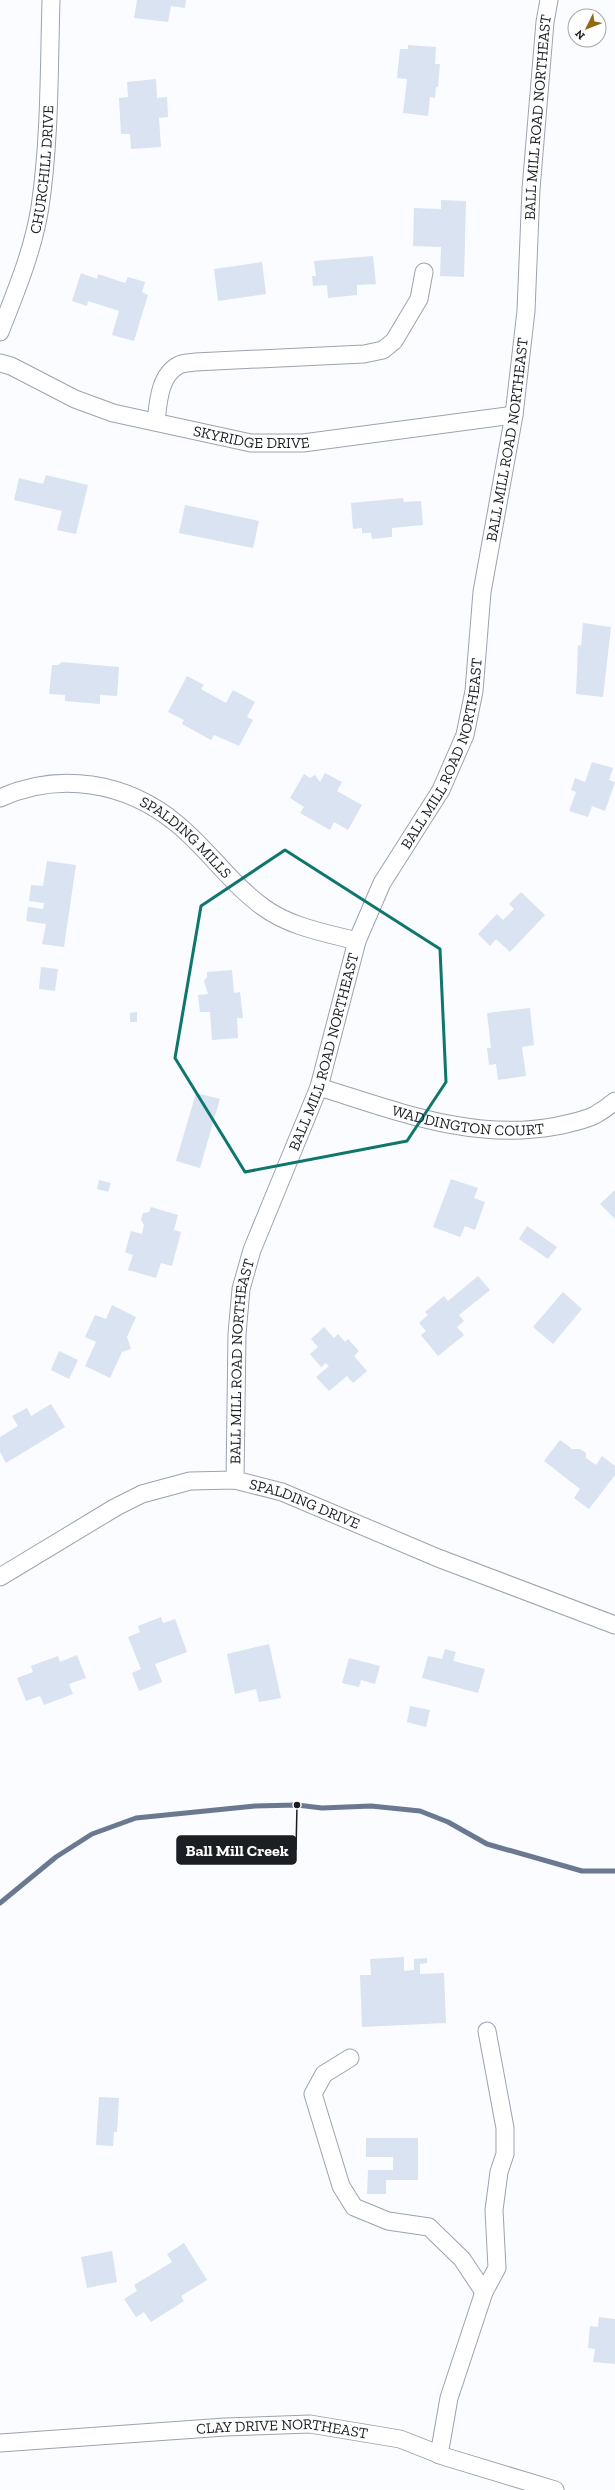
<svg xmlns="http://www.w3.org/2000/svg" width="615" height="2490" viewBox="0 0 615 2490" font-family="'Zilla Slab',serif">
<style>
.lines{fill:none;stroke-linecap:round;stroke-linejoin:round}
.stream{stroke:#6a7890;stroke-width:5}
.building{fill:#dae3f2}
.minor-casing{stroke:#9ba3b1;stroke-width:19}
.minor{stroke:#fff;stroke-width:17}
.marked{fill:none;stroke:#0f766e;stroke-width:3;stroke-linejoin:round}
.labels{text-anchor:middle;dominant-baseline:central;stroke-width:3;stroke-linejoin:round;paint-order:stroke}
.street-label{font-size:15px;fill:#1b1e23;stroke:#fff}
.leader{fill:none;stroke:#1b1e23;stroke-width:1.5}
.callout-dot{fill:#1b1e23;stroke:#fff;stroke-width:1.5}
.callout{fill:#1b1e23;stroke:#1b1e23;stroke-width:1.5}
.callout-label{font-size:16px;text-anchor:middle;font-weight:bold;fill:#fff}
</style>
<rect width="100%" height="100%" fill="#fafcff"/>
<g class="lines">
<path class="stream" d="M0,1903L56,1857L92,1834L136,1818L255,1806L297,1805L322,1808L371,1806L420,1811L448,1822L487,1844L582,1871H615"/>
</g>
<g class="building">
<path d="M137,0H186L185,8L171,6L168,22L134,18Z"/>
<path d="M408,45L436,47L435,64H440L438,87H436L435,98L430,97L428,116L403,113L407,79L397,78L400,49H408Z"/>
<path d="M156,79L157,98L167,97L168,117L159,118L161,147L131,149L130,134H121L119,98L128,97L127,82Z"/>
<path d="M441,200L466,201L464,277L440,276L441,247L413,246L414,208L441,209Z"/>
<path d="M373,256L376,284L357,285V295L328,298L327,285L313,286L312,276H316L314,261Z"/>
<path d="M262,262L266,294L218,301L214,269Z"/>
<path d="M81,273L97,279L98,274L125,283L128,277L145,282L142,292L148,295L134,341L112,335L119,311L88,301L87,306L72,301Z"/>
<path d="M46,475L88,485L76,534L57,530L62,511L14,500L19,478L43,484Z"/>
<path d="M403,498L404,502L421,501L423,525L392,528V537L372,539L371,533H362V528L353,529L351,503Z"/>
<path d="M185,505L259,521L253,548L179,533Z"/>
<path d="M583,623L611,627L603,697L576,694L578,645L581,646Z"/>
<path d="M62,662L119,667L117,696L100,695V704L65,701V695L49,694L52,665H58Z"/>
<path d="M187,676L204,685L201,689L226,703L233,690L255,702L247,717L253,720L239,746L214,735L211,740L182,724L184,720L168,712Z"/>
<path d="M592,762L613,768L609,780L615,782L605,811L592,806L588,817L569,811L576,792L571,790L575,778L585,782Z"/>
<path d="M325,773L342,782L337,791L362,805L348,830L334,822L330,830L300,813L304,807L290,798L304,774L310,778L315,775L320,782Z"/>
<path d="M47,861L76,865L64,947L42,944L46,924L26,921L28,907L43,909L44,903L29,901L31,885L43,886Z"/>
<path d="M521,892L545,915L510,952L496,939L490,946L478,934L497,914L503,920L514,909L509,904Z"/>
<path d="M41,967L58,969L55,991L39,989Z"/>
<path d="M232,970L234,993L240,992L243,1018H237L238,1038L212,1040L210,1012H200L198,995L208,994L204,981L207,977V972Z"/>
<path d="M530,1008L534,1045L522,1047L526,1076L498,1080L496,1064L489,1065L487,1048H491L487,1013Z"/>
<path d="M137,1012V1022H130V1013Z"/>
<path d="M196,1093L220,1099L200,1168L176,1161Z"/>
<path d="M451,1179L478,1188L474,1198L485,1202L475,1230L465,1226L460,1237L433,1227Z"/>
<path d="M99,1180L111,1183L108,1192L97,1189Z"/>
<path d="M615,1190V1219L600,1204Z"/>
<path d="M151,1207L178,1215L174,1230L181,1232L172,1266L161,1263L156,1278L128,1270L133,1255L125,1252L131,1231L142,1234L144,1225L141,1220L143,1213L149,1212Z"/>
<path d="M527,1226L557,1247L548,1259L519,1239Z"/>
<path d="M478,1276L490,1290L459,1315L464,1321L457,1327L464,1335L438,1356L421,1335L426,1331L419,1323L428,1315L425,1312L444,1296L448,1301Z"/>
<path d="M563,1292L582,1309L553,1344L533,1327Z"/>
<path d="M112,1305L136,1317L127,1337L131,1349L122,1352L110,1378L85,1366L96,1342L85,1337L95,1315L106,1319Z"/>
<path d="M324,1327L334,1338L338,1334L345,1342L348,1339L359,1351L354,1356L367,1371L353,1383L347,1376L329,1391L316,1377L329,1366L326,1363L321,1367L310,1354L318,1347L311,1339Z"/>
<path d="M59,1351L78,1360L69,1379L51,1370Z"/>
<path d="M51,1404L65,1427L6,1463L0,1452V1437L18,1426L12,1416L27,1408L31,1416Z"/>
<path d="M560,1440L572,1449H580L586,1453V1458L596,1465L602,1456L615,1466V1475L589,1509L574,1498L580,1489L544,1461Z"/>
<path d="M161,1617L163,1623L175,1619L187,1652L155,1664L162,1682L139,1691L132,1673L141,1669L128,1637L140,1632L138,1626Z"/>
<path d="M269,1644L281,1698L259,1702L256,1689L235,1694L227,1654Z"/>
<path d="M445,1649L456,1652L453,1661L485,1669L478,1693L422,1678L428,1656L442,1659Z"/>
<path d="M77,1655L86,1678L69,1684L73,1694L44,1705L40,1696L26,1701L17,1678L33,1672L31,1666L58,1656L60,1662Z"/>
<path d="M349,1658L380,1666L375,1684L361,1680L359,1687L342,1683Z"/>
<path d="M410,1706L430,1710L426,1727L407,1722Z"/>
<path d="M404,1957V1971L414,1970V1959L427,1958V1963L420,1964V1974L444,1973L446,2023L362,2027L360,1975H371L370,1959Z"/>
<path d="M99,2097L119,2098L117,2132H114L113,2146L96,2145Z"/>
<path d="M366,2138H418V2180H386V2194H367L368,2170H393V2157H366Z"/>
<path d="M184,2243L207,2280L181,2296L184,2301L151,2322L144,2312L136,2317L124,2299L137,2291L134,2285L172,2262L167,2254Z"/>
<path d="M112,2251L117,2282L87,2288L81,2257Z"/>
<path d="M599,2317L615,2319V2364L593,2362L595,2349L588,2348L590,2326L598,2327Z"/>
</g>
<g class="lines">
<defs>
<g id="minor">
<path id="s1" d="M0,332C16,291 33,251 40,207C50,139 49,69 51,0"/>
<path id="s2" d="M0,363L11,366L75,399L113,413L251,443H303L514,415"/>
<path d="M156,422C158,404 159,375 179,365C183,363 190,363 195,362L364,354L383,350L394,341L419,299L424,272"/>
<path id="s3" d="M0,798C59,771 126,782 176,823C208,849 230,883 263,907C290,927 326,933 357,941"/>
<path id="s4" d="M319,1087C397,1111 474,1142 557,1126C570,1123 583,1121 595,1115C602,1111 609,1106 615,1101"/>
<path id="s5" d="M235,1480L237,1334L241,1289L252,1250L319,1087L357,941L382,883L441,790L465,735L474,691L482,592L514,415L526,311L531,189L545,22L549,0"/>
<path id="s6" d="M0,1577L116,1507L142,1494L190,1481L235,1480L282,1492L438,1558L615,1625"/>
<path d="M350,2058L324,2074L313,2094L341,2186L354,2207L388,2221L429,2227L462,2259L484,2292"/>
<path id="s7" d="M0,2443L225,2427L310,2424L400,2439L446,2457L555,2490"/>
<path d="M439,2455L449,2398L484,2292L497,2268L494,2210L499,2172L505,2154V2128L487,2031"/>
</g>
</defs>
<use href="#minor" class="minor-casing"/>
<use href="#minor" class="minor"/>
</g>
<path class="marked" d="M285,850L440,949L446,1082L407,1141L245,1172L175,1058L201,906Z"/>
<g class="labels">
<g class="street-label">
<text stroke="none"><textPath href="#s5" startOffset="1415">BALL MILL ROAD NORTHEAST</textPath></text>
<text stroke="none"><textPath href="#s1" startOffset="169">CHURCHILL DRIVE</textPath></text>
<text stroke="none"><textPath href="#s2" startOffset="265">SKYRIDGE DRIVE</textPath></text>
<text stroke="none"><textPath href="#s5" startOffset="1091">BALL MILL ROAD NORTHEAST</textPath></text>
<text stroke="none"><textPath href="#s5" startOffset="767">BALL MILL ROAD NORTHEAST</textPath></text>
<text stroke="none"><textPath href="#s3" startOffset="204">SPALDING MILLS</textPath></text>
<text stroke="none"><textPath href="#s5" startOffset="443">BALL MILL ROAD NORTHEAST</textPath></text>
<text stroke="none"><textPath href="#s4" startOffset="154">WADDINGTON COURT</textPath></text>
<text stroke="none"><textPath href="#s5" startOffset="119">BALL MILL ROAD NORTHEAST</textPath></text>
<text stroke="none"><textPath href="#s6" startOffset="333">SPALDING DRIVE</textPath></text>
<text stroke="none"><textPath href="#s7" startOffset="283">CLAY DRIVE NORTHEAST</textPath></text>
</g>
</g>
<path class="leader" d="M297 1805L296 1850"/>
<circle class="callout-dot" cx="297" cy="1805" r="4"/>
<rect class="callout" x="177" y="1836" width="119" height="28" rx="4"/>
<g class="callout-label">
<text x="237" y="1856">Ball Mill Creek</text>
</g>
<g transform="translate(587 28) rotate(227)"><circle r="19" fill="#ffffff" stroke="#a4a5a7"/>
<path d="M0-3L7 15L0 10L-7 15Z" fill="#936a14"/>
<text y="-6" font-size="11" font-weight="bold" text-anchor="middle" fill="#1b1e23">N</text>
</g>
</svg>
